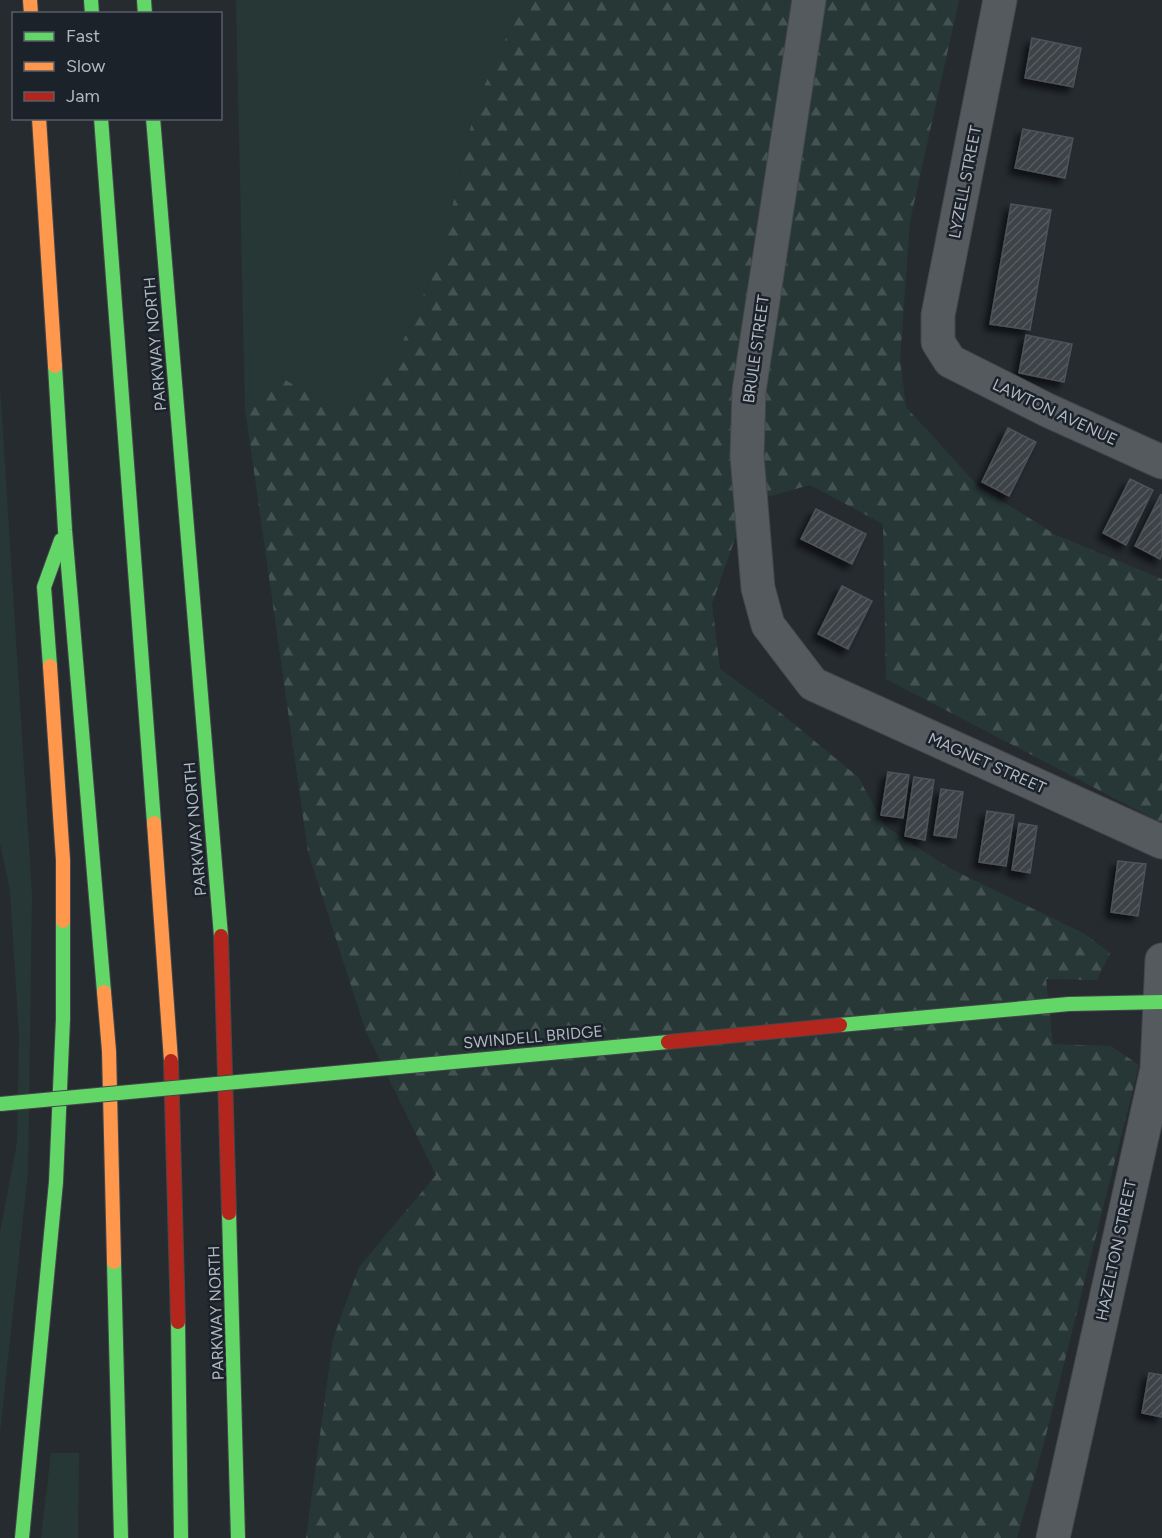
<svg xmlns="http://www.w3.org/2000/svg" width="1162" height="1538" viewBox="0 0 1162 1538" font-family="Figtree,sans-serif">
<style>
.green{fill:#273736}
.forest{fill:url(#forest-firs)}
.building{fill:url(#building-hatch);stroke:#4e5258;stroke-width:1.5;filter:url(#shadow)}
.lines{fill:none;stroke-linecap:round;stroke-linejoin:round}
.street-casing{stroke:#44474b;stroke-width:35}
.fast-casing{stroke:#44474b;stroke-width:16}
.slow-casing{stroke:#44474b;stroke-width:16}
.jam-casing{stroke:#44474b;stroke-width:16}
.street{stroke:#555a5f;stroke-width:33}
.fast{stroke:#63d668;stroke-width:14}
.slow{stroke:#ff974d;stroke-width:14}
.jam{stroke:#b3261e;stroke-width:14}
.fast-bridge-casing{stroke:#44474b;stroke-width:16;stroke-linecap:butt}
.jam-bridge-casing{stroke:#44474b;stroke-width:16;stroke-linecap:butt}
.fast-bridge{stroke:#63d668;stroke-width:14}
.jam-bridge{stroke:#b3261e;stroke-width:14}
.labels{text-anchor:middle;dominant-baseline:central;stroke-width:5;stroke-linejoin:round;paint-order:stroke}
.street-label{font-size:16px;fill:#b0b8c2;stroke:#1b222a}
</style>
<defs>
<pattern id="forest-firs" width="22" height="20" patternUnits="userSpaceOnUse" patternTransform="scale(1.5)"><rect width="22" height="20" fill="#273736"/><path d="M5 1l3.5 6h-7zM16 11l3.5 6h-7z" fill="#445251"/></pattern>
<pattern id="building-hatch" width="6" height="6" patternUnits="userSpaceOnUse" patternTransform="scale(1.5)"><rect width="6" height="6" fill="#3e4347"/><path d="M-1 1l2-2M0 6l6-6M5 7l2-2" fill="none" stroke="#575c60"/></pattern>
<filter id="shadow"><feDropShadow dx="-5.5" dy="5.5" stdDeviation="3" flood-color="#0009"/></filter>
</defs>
<rect width="100%" height="100%" fill="#262b30"/>
<g class="green">
<path d="M236,0H513V23L476,104L441,255L388,375L339,412L279,376L245,408Z"/>
<path d="M0,386L32,895L28,1172L0,1433V1233L17,1142L19,1035L10,891L0,843Z"/>
<path d="M51,1453H79L78,1538H41Z"/>
</g>
<path class="forest" d="M513,0H959L910,221L900,360L906,407L978,486L1056,535L1162,579V823L886,679L883,524L810,485L748,502L712,604L720,669L782,714L858,777L885,826L949,868L1085,934L1110,953L1097,980L1046,979L1053,1044L1111,1046L1139,1065L1044,1443L1017,1538H306L333,1339L359,1267L436,1175L366,1032L308,852L245,408L279,376L339,412L388,375L441,255L476,104L513,23Z"/>
<g class="building">
<path d="M1032,38L1081,48L1073,87L1025,78Z"/>
<path d="M1023,129L1073,138L1065,178L1015,168Z"/>
<path d="M1011,204L1051,210L1030,330L990,324Z"/>
<path d="M1026,335L1072,344L1064,382L1019,373Z"/>
<path d="M1008,428L1036,442L1009,496L982,482Z"/>
<path d="M1130,479L1153,490L1126,545L1103,533Z"/>
<path d="M1161,494L1162,554L1160,559L1135,546Z"/>
<path d="M816,509L866,534L852,564L801,539Z"/>
<path d="M842,586L872,601L848,649L818,634Z"/>
<path d="M888,772L909,775L903,818L881,815Z"/>
<path d="M914,777L934,780L925,840L905,836Z"/>
<path d="M941,789L963,792L956,838L934,835Z"/>
<path d="M987,811L1014,815L1006,866L979,862Z"/>
<path d="M1019,823L1037,826L1030,873L1012,870Z"/>
<path d="M1118,861L1146,864L1138,916L1111,912Z"/>
<path d="M1149,1373L1162,1375V1417L1142,1413Z"/>
</g>
<g class="lines">
<defs>
<g id="street">
<path d="M809,0L749,391L747,456L758,588L768,625L813,684L1162,842"/>
<path d="M1000,0L938,315V342L950,361L1047,410L1162,462"/>
<path d="M1053,1538L1157,1069L1162,960"/>
</g>
<g id="fast">
<path d="M91,0L92,14"/>
<path d="M144,0L145,14"/>
<path d="M101,118L154,823"/>
<path d="M153,118L221,936"/>
<path d="M55,366L65,530L104,992"/>
<path d="M50,666L44,587L61,540"/>
<path d="M1069,1004L1162,1002"/>
<path d="M229,1213L238,1538"/>
<path d="M114,1262L121,1538"/>
<path d="M178,1322L181,1538"/>
<path d="M22,1538L56,1182L63,1019V921"/>
</g>
<g id="slow">
<path d="M30,0L31,14"/>
<path d="M39,118L55,366"/>
<path d="M50,666L63,860V921"/>
<path d="M154,823L171,1061"/>
<path d="M104,992L109,1051L114,1262"/>
</g>
<g id="jam">
<path d="M221,936L229,1213"/>
<path d="M171,1061L178,1322"/>
</g>
</defs>
<use href="#street" class="street-casing"/>
<use href="#fast" class="fast-casing"/>
<use href="#slow" class="slow-casing"/>
<use href="#jam" class="jam-casing"/>
<use href="#street" class="street"/>
<use href="#fast" class="fast"/>
<use href="#slow" class="slow"/>
<use href="#jam" class="jam"/>
<defs>
<g id="fast-bridge">
<path d="M840,1025L1069,1004"/>
<path d="M0,1104L668,1042"/>
</g>
<path id="jam-bridge" d="M668,1042L840,1025"/>
</defs>
<use href="#fast-bridge" class="fast-bridge-casing"/>
<use href="#jam-bridge" class="jam-bridge-casing"/>
<use href="#fast-bridge" class="fast-bridge"/>
<use href="#jam-bridge" class="jam-bridge"/>
</g>
<g class="labels">
<g class="street-label">
<text transform="translate(965 182) rotate(-79)">LYZELL STREET</text>
<text transform="translate(155 344) rotate(-95)">PARKWAY NORTH</text>
<text transform="translate(756 349) rotate(-82)">BRULE STREET</text>
<text transform="translate(1055 412) rotate(25)">LAWTON AVENUE</text>
<text transform="translate(987 763) rotate(24)">MAGNET STREET</text>
<text transform="translate(195 829) rotate(-95)">PARKWAY NORTH</text>
<text transform="translate(533 1037) rotate(-5)">SWINDELL BRIDGE</text>
<text transform="translate(1116 1250) rotate(-78)">HAZELTON STREET</text>
<text transform="translate(216 1313) rotate(-92)">PARKWAY NORTH</text>
</g>
</g>
<rect x="12" y="12" width="210" height="108" fill="#1b222a" stroke="#575e67" stroke-width="1.5"/>
<rect x="24" y="32" width="30" height="9" fill="#63d668" stroke="#575e67" stroke-width="1.5"/>
<text x="66" y="42" font-size="18" fill="#b0b8c2">Fast</text>
<rect x="24" y="62" width="30" height="9" fill="#ff974d" stroke="#575e67" stroke-width="1.5"/>
<text x="66" y="72" font-size="18" fill="#b0b8c2">Slow</text>
<rect x="24" y="92" width="30" height="9" fill="#b3261e" stroke="#575e67" stroke-width="1.5"/>
<text x="66" y="102" font-size="18" fill="#b0b8c2">Jam</text>
</svg>
